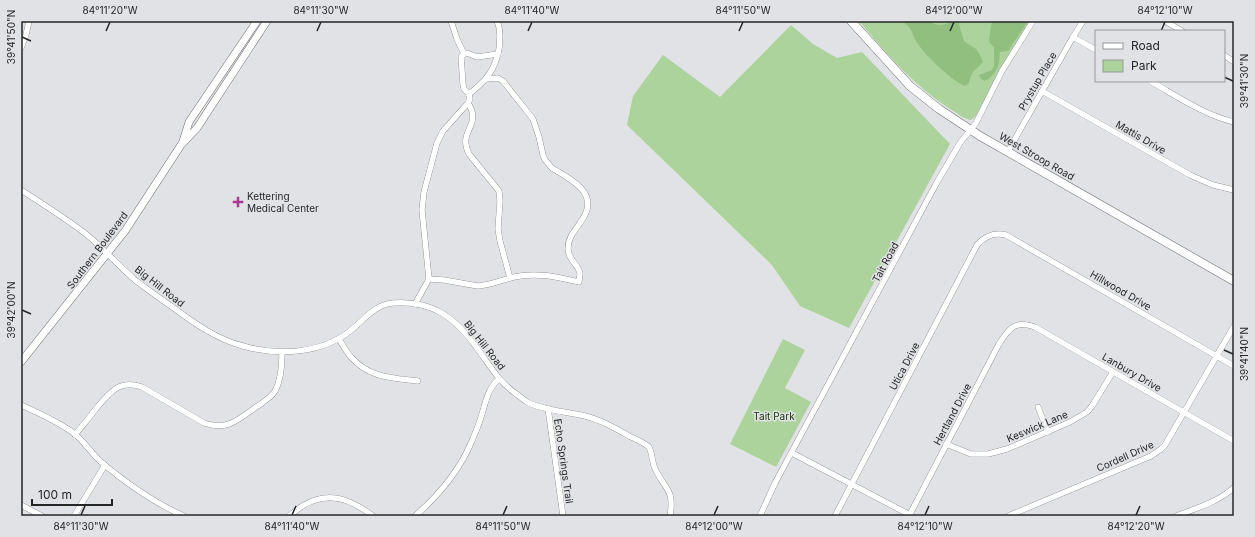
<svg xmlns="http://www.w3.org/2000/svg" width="1255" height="537" viewBox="0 0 1255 537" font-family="Inter,sans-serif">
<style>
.green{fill:#abd39b}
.forest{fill:#91bf7f}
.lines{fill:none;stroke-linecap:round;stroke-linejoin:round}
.minor-casing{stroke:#6b6c6f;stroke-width:6}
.tertiary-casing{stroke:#6b6c6f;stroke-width:8}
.secondary-casing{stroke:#6b6c6f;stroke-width:9}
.minor{stroke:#fff;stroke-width:5.5}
.tertiary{stroke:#fff;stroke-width:7}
.secondary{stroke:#fff;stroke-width:8}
.ticks{fill:none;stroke:#262627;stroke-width:1.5}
.poi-dot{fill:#ab3892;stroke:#e1e2e5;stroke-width:1.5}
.labels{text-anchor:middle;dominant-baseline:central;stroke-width:3;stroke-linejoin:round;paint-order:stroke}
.street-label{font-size:10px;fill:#262627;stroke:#e1e2e5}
.poi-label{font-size:10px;fill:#262627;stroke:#e1e2e5;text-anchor:start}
.park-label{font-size:10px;fill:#163306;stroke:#e1e2e5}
.neatline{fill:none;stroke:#262627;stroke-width:1.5}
.ticks-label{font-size:10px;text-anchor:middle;fill:#262627}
</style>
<rect width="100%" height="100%" fill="#e1e2e5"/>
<g class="green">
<path d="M859,21H1030L1001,69L976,116L971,120C964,119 958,114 952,110C915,87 887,54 859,21Z"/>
<path d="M791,25L813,44L837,58L862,52L950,144L849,328L800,306L772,265L627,125L633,96L663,55L720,97Z"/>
<path d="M783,339L805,350L785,388L811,402L776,467L730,444Z"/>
</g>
<g class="forest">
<path d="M902,21C909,21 921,19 928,21C932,22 935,25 939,25C946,25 951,21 958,21L964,41L968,44L976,49L980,55L983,62C975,71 972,69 969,83L965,86C953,82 925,55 918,44C914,39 913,32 909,27C908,25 904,23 902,21Z"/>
<path d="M992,21H1028L1008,51L1000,52C999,56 1000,58 999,62C998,70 991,78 985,81L981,79L979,75L992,70L994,66V48L993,46L990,43L989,39Z"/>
</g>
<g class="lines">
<defs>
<g id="minor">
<path d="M451,21L457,39L464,54L467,53L477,57L498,54"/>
<path d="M1165,21L1182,31"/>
<path d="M1073,37L1096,50"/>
<path d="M21,48L26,35L29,21"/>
<path d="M464,54L461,57L463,84L464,89L469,94"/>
<path d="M1224,55L1234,62"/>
<path d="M1150,81C1177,96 1204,115 1234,122"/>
<path d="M1042,91L1190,175L1213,185L1234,190"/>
<path d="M469,94L470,99L468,103C483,126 457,130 469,154L499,191L500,201L498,229L500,241L510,278"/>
<path d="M469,94C486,81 495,70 499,49C500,39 501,30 497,21"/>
<path d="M1008,151L1073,37L1083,21"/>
<path d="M21,190C43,204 65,218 86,234C103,248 118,265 135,280C147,289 159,298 171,306C194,323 216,339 243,346C277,356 321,354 350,331C363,321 375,304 393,303C432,300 455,317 477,348C489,364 498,381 515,393C519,396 523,399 527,402C541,410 569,412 585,416C601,420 615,428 629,436C636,439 643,442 649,447C652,453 652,460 654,466C663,489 675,487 670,516"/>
<path d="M429,279L444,280L478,286C491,285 502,280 514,277C537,272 557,277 579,282C579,279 580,276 580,273C578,264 568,260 568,248C568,238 575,230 580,223C602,194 573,181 552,168L545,160L543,155L539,137L533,119L503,81L498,78L486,79"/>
<path d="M415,304L429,279L422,210L424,192L437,143L443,131L468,103"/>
<path d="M339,339C343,345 346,352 351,357C369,378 393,378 418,381"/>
<path d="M21,405C39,413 59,422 75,434C84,442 91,452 100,461C123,481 156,504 184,516"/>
<path d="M1038,407L1048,432"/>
<path d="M548,408L563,516"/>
<path d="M75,435C82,426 89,418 95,410C109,393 119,379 142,387L204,423C227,431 238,420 256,407C263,402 271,398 275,391C281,380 282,364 282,352"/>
<path d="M946,444L971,454H988L1007,449L1070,422L1087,412L1092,406L1113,372"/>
<path d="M792,453L912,516"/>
<path d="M21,505L42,516"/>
<path d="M74,516L105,465"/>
<path d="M289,516C294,512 299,508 304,505C329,490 352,500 373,516"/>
<path d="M415,516C438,496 459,471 471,443C475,434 479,424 482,414C486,401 488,388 499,379"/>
<path d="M760,516L775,483L936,184L960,143L976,123L1002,71L1033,21"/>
<path d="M835,516L977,245C985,236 994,232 1006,235L1234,366"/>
<path d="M909,516L999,344C1009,328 1015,320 1035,327L1234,441"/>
<path d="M1008,516L1151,456L1161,449L1165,445L1234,326"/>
<path d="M1176,516C1194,509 1221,501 1234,487"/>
</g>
<g id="tertiary">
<path d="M183,141L189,122L257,21"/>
<path d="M21,362L125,231L181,145L197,128L267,21"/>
</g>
<path id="secondary" d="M851,21L910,86L939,109L980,136L1234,281"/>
</defs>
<use href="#minor" class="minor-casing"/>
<use href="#tertiary" class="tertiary-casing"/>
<use href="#secondary" class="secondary-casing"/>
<use href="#minor" class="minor"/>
<use href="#tertiary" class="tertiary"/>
<use href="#secondary" class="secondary"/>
</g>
<path class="ticks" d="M106,31L110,22M317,31L321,22M528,31L532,22M739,31L743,22M950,31L954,22M1161,31L1165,22M22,37L31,41M1224,77L1233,81M22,310L31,314M1224,350L1233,354M81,515L85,506M292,515L296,506M503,515L507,506M714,515L718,506M925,515L929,506M1136,515L1140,506"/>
<path class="poi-dot" d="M236 196h4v4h4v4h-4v4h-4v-4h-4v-4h4z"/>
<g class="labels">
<g class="street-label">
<text transform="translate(1037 81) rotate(-60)">Prystup Place</text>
<text transform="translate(1141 137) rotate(30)">Mattis Drive</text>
<text transform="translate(1037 156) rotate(30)">West Stroop Road</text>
<text transform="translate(97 250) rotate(-53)">Southern Boulevard</text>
<text transform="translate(885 262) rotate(-62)">Tait Road</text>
<text transform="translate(160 286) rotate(38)">Big Hill Road</text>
<text transform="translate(1121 290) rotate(30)">Hillwood Drive</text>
<text transform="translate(485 345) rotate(52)">Big Hill Road</text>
<text transform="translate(904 366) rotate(-62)">Utica Drive</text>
<text transform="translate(1132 372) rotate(30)">Lanbury Drive</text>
<text transform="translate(952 414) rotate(-62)">Hertland Drive</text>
<text transform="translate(1037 426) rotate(-23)">Keswick Lane</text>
<text transform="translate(1125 456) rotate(-24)">Cordell Drive</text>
<text transform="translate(564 461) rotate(82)">Echo Springs Trail</text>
</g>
<g class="poi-label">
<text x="247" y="196">Kettering<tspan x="247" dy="12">Medical Center</tspan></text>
</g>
<g class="park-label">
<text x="774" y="416">Tait Park</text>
</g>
</g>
<rect width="1255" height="537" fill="none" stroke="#e1e2e5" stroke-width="44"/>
<rect x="1095" y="30" width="130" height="52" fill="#e1e2e5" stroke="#969799"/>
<rect x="1103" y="43" width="20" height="6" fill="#ffffff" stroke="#969799"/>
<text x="1131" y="50" font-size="12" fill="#262627">Road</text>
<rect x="1103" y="60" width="20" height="12" fill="#abd39b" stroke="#969799"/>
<text x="1131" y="70" font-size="12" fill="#262627">Park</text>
<path d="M32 499v6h80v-6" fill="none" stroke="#262627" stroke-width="2"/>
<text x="38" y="499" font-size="12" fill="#262627" stroke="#e1e2e5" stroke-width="3" paint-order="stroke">100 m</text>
<rect x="22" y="22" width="1211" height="493" class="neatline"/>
<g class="ticks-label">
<text x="110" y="14">84°11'20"W</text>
<text x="321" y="14">84°11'30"W</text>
<text x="532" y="14">84°11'40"W</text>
<text x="743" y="14">84°11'50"W</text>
<text x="954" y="14">84°12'00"W</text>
<text x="1165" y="14">84°12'10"W</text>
<text transform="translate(11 37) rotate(-90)" y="4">39°41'50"N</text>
<text transform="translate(1244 81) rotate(-90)" y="4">39°41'30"N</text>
<text transform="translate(11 310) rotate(-90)" y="4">39°42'00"N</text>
<text transform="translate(1244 354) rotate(-90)" y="4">39°41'40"N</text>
<text x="81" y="530">84°11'30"W</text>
<text x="292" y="530">84°11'40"W</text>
<text x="503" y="530">84°11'50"W</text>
<text x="714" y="530">84°12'00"W</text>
<text x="925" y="530">84°12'10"W</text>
<text x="1136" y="530">84°12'20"W</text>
</g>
</svg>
